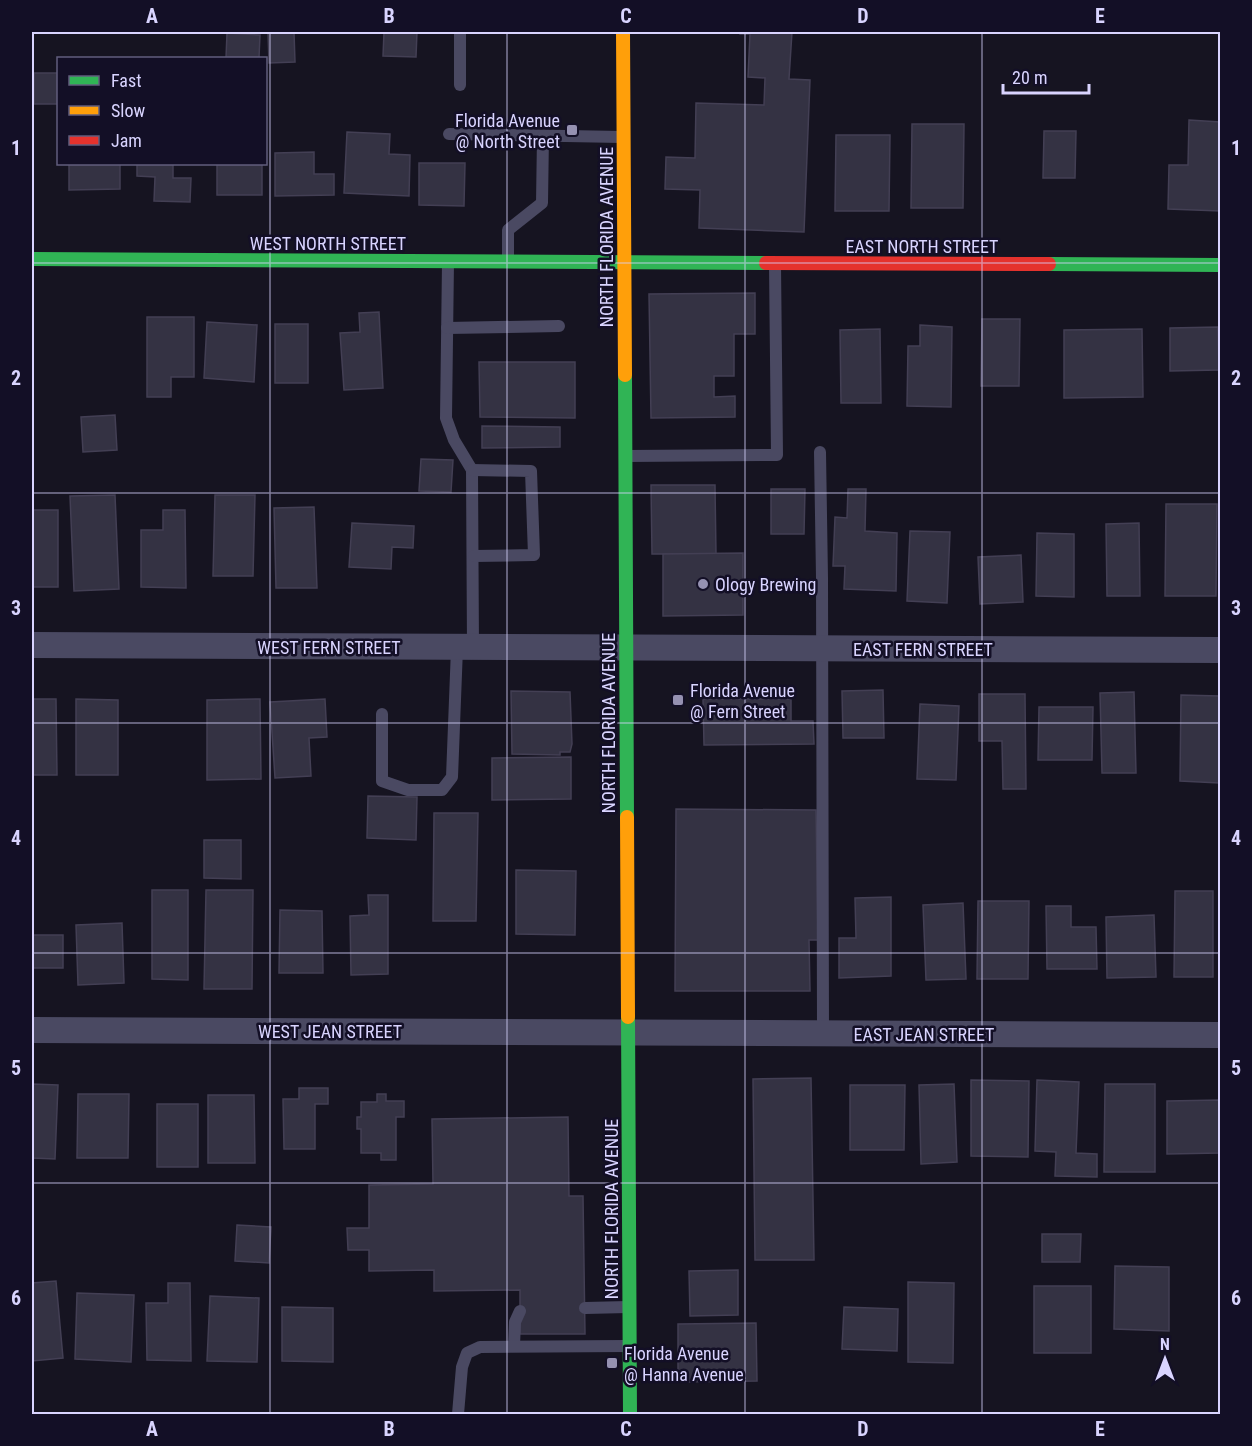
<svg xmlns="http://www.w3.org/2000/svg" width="1252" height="1446" viewBox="0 0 1252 1446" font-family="'Roboto Condensed',sans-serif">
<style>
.building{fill:#343243;stroke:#433f54;stroke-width:1.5}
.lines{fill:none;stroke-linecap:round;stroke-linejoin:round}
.lane{stroke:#4a4962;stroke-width:12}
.street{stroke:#4a4962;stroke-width:26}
.fast{stroke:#30b455;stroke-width:14}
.slow{stroke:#ff9f0a;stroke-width:14}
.jam{stroke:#e5322d;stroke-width:14}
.grid{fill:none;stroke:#d9d4ff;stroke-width:1.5;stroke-opacity:0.55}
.poi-dot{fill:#9591b1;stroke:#130f26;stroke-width:2}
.labels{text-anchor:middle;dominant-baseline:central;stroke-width:5;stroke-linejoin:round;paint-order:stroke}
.poi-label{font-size:18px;fill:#d9d4ff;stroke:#130f26;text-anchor:start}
.street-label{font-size:18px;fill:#d9d4ff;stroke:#130f26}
.neatline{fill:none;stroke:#d9d4ff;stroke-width:2}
.grid-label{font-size:20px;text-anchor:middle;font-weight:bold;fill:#d9d4ff}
</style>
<rect width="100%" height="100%" fill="#161421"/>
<g class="building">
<path d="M268,32H294L295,62L269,63Z"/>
<path d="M384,32H417L416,57L383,56Z"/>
<path d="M740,32H792L789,79L810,80L804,232L699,228L700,190L665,189L666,157L695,158L696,103L764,105L765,78L748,77L750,34H740Z"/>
<path d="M227,33L260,35L259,58H226Z"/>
<rect x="34" y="73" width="24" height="31"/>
<path d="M1189,120L1220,122V211L1168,209L1169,165H1188Z"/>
<path d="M912,124H964L963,208H911Z"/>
<path d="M1044,131H1076L1075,178H1043Z"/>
<path d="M347,132L390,134L389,154L410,155L409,196L344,193Z"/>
<path d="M836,135H890L889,211H835Z"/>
<path d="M314,152V174H334V195L275,196V153Z"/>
<path d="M419,163H465L464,206L419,205Z"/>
<path d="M69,164H120V189L69,190Z"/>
<path d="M137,164H173V178H191L190,202L154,201L155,177L137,176Z"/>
<rect x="217" y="164" width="45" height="31"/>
<path d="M755,293V334H734V376H714V397L735,396V417L651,418L649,294Z"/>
<path d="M379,312L383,388L344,390L340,333L360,332L359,313Z"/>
<path d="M147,317H194V377H171V397H147Z"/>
<path d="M982,319H1020L1019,386H981Z"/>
<path d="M207,322L257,325L254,382L204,378Z"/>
<rect x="275" y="324" width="33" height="59"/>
<path d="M920,325L952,327L951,407L907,406L908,346H920Z"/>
<path d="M1218,327L1219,370L1170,371V328Z"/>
<path d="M880,329L881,403H841L840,330Z"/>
<path d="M1142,329L1143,397L1064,398V330Z"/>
<path d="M479,362H575V418L480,417Z"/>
<path d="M115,415L117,450L83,452L81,417Z"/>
<path d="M482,426L560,427V447L482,448Z"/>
<path d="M421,459L453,460L451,492L419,491Z"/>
<path d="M651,485H715L716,554H652Z"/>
<path d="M771,489H805L804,534H771Z"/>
<path d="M848,489H866L865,531L897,533L896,591L844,589L845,566H833L835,517L847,518Z"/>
<path d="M115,495L119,589L74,591L70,496Z"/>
<path d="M215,495H255L253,576H213Z"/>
<path d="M1166,504H1217L1216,596H1165Z"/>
<path d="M314,507L317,588H276L274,508Z"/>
<rect x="32" y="510" width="26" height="77"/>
<path d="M163,510H185L186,588L141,587V530H163Z"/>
<path d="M352,523L414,526L413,548L392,547L391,569L349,567Z"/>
<path d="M1139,523L1140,596H1107L1106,524Z"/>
<path d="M910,531L950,532L947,603L907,601Z"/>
<path d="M1037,533L1074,534V597L1036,596Z"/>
<path d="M743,553V615L663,616V554Z"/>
<path d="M1021,555L1023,602L980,604L978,557Z"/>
<path d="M883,690L884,738H843L842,691Z"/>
<path d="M511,691L570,692L572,744L570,752H560V755L512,754Z"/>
<path d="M1134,692L1136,773H1102L1100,693Z"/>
<path d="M979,694H1025L1026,789H1003L1002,741H979Z"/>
<path d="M1181,695L1220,696L1219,783L1180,781Z"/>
<path d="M32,699H56L57,775H32Z"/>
<path d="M76,699L118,700V775H76Z"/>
<path d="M260,699L261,779L207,780V700Z"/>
<path d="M325,699L327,737L309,738L311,776L275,778L270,702Z"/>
<path d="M703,699H791V721H813L814,744L704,745Z"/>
<path d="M920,704L959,706L956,780L917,779Z"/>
<path d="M1039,707H1093L1092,760H1038Z"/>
<path d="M571,757V799L492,800V758Z"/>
<path d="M368,796L417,797L416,840L367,838Z"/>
<path d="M676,809L816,810L818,940H809L810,991H675Z"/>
<path d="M434,813H478L476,921H433Z"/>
<path d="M204,840H241V879L204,878Z"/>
<path d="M516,870L576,871L575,935L516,934Z"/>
<path d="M152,890H188V980L152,979Z"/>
<path d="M206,890H253L252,989H204Z"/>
<path d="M1175,891H1213V977H1174Z"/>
<path d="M368,895H388V974L351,975L350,916L369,915Z"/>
<path d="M891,897V976L839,978V938H856L855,898Z"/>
<path d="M978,901H1029L1028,979H977Z"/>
<path d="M963,903L966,979L926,980L923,905Z"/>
<path d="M1046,906H1071V927H1096L1097,969H1047Z"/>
<path d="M280,910L322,911L323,973H279Z"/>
<path d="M1154,915L1156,977L1107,978L1106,917Z"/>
<path d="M122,923L124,983L78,985L76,925Z"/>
<rect x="32" y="935" width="31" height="33"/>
<path d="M811,1078L814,1260H755L753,1079Z"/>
<path d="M971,1080L1029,1081L1028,1157L971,1156Z"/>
<path d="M1037,1080L1079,1082L1076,1153L1097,1154V1177L1055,1176L1056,1152L1035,1151Z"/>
<path d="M32,1084L58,1085L55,1159L32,1158Z"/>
<path d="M954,1084L957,1162L921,1164L919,1085Z"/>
<path d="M1105,1084H1155V1172H1104Z"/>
<path d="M850,1085H905L904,1150H850Z"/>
<path d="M299,1088H328V1104H315V1149H284L283,1099H299Z"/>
<path d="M78,1094H129L128,1158H77Z"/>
<path d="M377,1094H386V1101H404V1117H396V1160H381V1153H361V1129H357V1117H361V1102H377Z"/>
<path d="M208,1095H254L255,1163H208Z"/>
<path d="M1220,1100V1153L1167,1154V1101Z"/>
<rect x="157" y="1104" width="41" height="63"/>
<path d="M568,1117L569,1196H583L585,1334H520V1290L434,1291V1270L369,1271V1250H348L347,1228H369V1185L433,1184L432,1119Z"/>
<path d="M237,1225L271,1227L269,1263L235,1261Z"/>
<path d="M1042,1234H1081L1080,1262H1042Z"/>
<path d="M1115,1266L1169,1267V1331L1114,1329Z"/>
<path d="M738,1270V1315L690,1316L689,1271Z"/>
<path d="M56,1281L63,1358L32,1361V1283Z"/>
<path d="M908,1282L954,1283L953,1363L908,1362Z"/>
<path d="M168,1283H190L191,1361L147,1360L146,1303H168Z"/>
<rect x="1034" y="1286" width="57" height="67"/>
<path d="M77,1293L134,1295L131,1362L75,1359Z"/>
<path d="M210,1296L259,1298L257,1362L207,1361Z"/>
<path d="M282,1307L333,1308V1362L282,1361Z"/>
<path d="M844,1307L898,1309L897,1351L842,1349Z"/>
<path d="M756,1323L757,1381L678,1382V1324Z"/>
</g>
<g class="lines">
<g class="lane">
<path d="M460,32V85"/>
<path d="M449,134L622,137"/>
<path d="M508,261V230L542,203L543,136"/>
<path d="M448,262L446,418L454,440L472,470L473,648"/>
<path d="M447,328L559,326"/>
<path d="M820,452L822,578L823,1034"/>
<path d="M626,456L777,455L775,264"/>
<path d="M472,470L531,471L534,555L474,556"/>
<path d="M382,714V781L408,790H442L452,777L457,648"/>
<path d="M585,1308L628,1307"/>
<path d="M514,1346L515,1322L520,1311"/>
<path d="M458,1414L462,1367L467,1353L480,1347L627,1346"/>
</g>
<g class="street">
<path d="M32,645L1220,650"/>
<path d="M32,1030L1220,1035"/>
</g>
<g class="fast">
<path d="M32,259L766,263"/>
<path d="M1049,264L1220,265"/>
<path d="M625,375L627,817"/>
<path d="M628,1017L630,1414"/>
</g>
<g class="slow">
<path d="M623,32L625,375"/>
<path d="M627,817L628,1017"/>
</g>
<path class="jam" d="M766,263L1049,264"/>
</g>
<path class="grid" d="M270,32V1414M507,32V1414M745,32V1414M982,32V1414M32,263H1220M32,493H1220M32,723H1220M32,953H1220M32,1183H1220"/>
<g class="poi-dot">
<rect x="566" y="124" width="12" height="12" rx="3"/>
<circle cx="703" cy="584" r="6"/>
<rect x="672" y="694" width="12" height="12" rx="3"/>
<rect x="606" y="1357" width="12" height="12" rx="3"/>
</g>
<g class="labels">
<g class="poi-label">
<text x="560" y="120" text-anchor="end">Florida Avenue<tspan x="560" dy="21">@ North Street</tspan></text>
<text x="715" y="584">Ology Brewing</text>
<text x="690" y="690">Florida Avenue<tspan x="690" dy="21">@ Fern Street</tspan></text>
<text x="624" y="1353">Florida Avenue<tspan x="624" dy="21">@ Hanna Avenue</tspan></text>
</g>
<g class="street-label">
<text transform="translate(606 237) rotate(-90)">NORTH FLORIDA AVENUE</text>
<text x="328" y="243">WEST NORTH STREET</text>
<text x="922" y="246">EAST NORTH STREET</text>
<text x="329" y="647">WEST FERN STREET</text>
<text x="923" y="649">EAST FERN STREET</text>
<text transform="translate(608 723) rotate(-90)">NORTH FLORIDA AVENUE</text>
<text x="330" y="1031">WEST JEAN STREET</text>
<text x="924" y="1034">EAST JEAN STREET</text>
<text transform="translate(611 1209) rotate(-90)">NORTH FLORIDA AVENUE</text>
</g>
</g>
<rect width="1252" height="1446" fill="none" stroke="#130f26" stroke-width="66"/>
<rect x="57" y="57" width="210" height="108" fill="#130f26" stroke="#625e7d" stroke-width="1.5"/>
<rect x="69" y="76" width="30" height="9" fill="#30b455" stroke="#625e7d" stroke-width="1.5"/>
<text x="111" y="87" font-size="18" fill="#d9d4ff">Fast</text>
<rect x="69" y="106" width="30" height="9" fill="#ff9f0a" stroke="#625e7d" stroke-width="1.5"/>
<text x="111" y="117" font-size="18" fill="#d9d4ff">Slow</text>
<rect x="69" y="136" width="30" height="9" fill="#e5322d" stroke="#625e7d" stroke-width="1.5"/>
<text x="111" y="147" font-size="18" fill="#d9d4ff">Jam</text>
<g transform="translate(1165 1359)" stroke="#130f26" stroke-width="4.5" paint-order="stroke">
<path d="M0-4.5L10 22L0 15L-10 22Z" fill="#d9d4ff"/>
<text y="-9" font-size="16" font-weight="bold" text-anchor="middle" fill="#d9d4ff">N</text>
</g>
<path d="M1003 84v9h86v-9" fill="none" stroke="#d9d4ff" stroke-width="3"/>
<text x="1012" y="84" font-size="18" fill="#d9d4ff" stroke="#130f26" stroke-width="4.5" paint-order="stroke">20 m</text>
<rect x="33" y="33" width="1186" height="1380" class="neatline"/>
<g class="grid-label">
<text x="152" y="23">A</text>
<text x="389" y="23">B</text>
<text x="626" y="23">C</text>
<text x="863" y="23">D</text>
<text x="1100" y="23">E</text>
<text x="16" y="155">1</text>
<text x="1236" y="155">1</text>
<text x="16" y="385">2</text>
<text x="1236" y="385">2</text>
<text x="16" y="615">3</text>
<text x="1236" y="615">3</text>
<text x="16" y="845">4</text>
<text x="1236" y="845">4</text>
<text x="16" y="1075">5</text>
<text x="1236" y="1075">5</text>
<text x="16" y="1305">6</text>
<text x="1236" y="1305">6</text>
<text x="152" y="1436">A</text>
<text x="389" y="1436">B</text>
<text x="626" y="1436">C</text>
<text x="863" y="1436">D</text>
<text x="1100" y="1436">E</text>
</g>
</svg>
